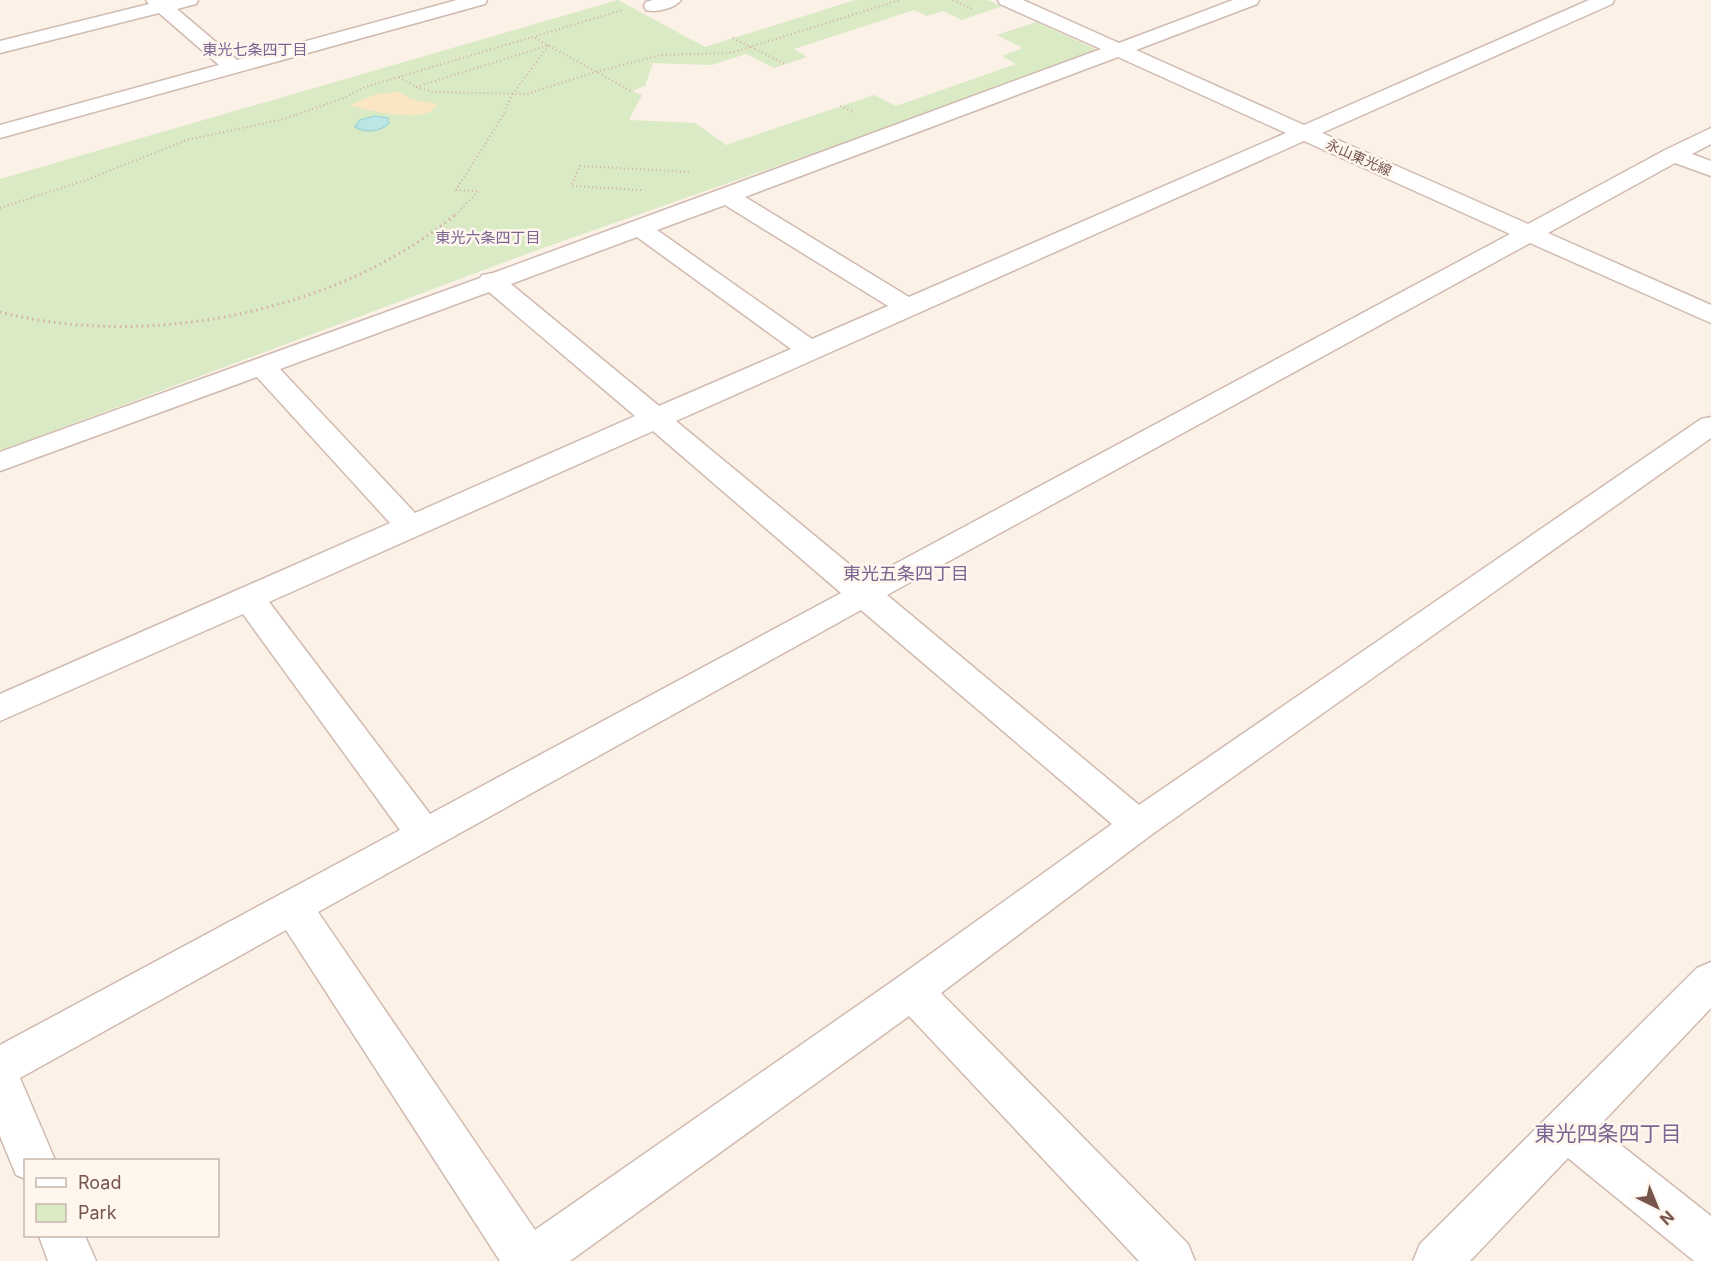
<svg xmlns="http://www.w3.org/2000/svg" width="1711" height="1261" viewBox="0 0 1711 1261" font-family="Inter,'Noto Sans JP',sans-serif">
<style>
.green{fill:#d9eac5}
.sand{fill:#fbe6c3}
.water{fill:#bce6e6;stroke:#a2d7d7;stroke-width:1.5}
.lines{fill:none;stroke-linecap:round;stroke-linejoin:round}
.minor-casing{stroke:#d0bab0;stroke-width:3}
.path-far1{stroke:#d6afa2;stroke-width:2;stroke-dasharray:1 3;stroke-linecap:butt}
.path{stroke:#d6afa2;stroke-width:3;stroke-dasharray:1.5 4;stroke-linecap:butt}
.minor{fill:#fff;fill-rule:evenodd}
.labels{text-anchor:middle;dominant-baseline:central;stroke-width:5;stroke-linejoin:round;paint-order:stroke}
.far-street-label{font-size:14px;fill:#76554c;stroke:#fff6ee}
.far-neighbourhood-label{font-size:15px;fill:#7b6492;stroke:#fff6ee}
.neighbourhood-label{font-size:18px;fill:#7b6492;stroke:#fff6ee}
.near-neighbourhood-label{font-size:21px;fill:#7b6492;stroke:#fff6ee}
</style>
<rect width="100%" height="100%" fill="#fcf1e7"/>
<path class="green" d="M618,0L705,47L855,0H988L1002,6L962,20L943,11L927,16L914,10L794,49L807,57L774,68L746,54L712,65L653,63L645,86L632,91L642,95L629,120L695,123L726,145L874,95L896,106L1016,64L1002,56L1023,48L997,35L1036,22L1102,52L540,249L0,451V179Z"/>
<path class="sand" d="M400,92L410,99L438,104C435,107 431,112 427,113C411,120 366,110 349,105L377,94Z"/>
<path class="water" d="M375,116L388,118L389,123C380,132 366,133 355,127L360,120Z"/>
<g class="lines">
<defs>
<g id="minor">
<path d="M146,0H198L196,4L177,9L237,60L457,0H487L485,4L0,138V125L219,65L159,13L0,53V41L149,4Z"/>
<path d="M653,0H681C675,8 657,13 646,10L644,6L646,2Z"/>
<path d="M998,0H1023L1119,43L1233,0H1259L1257,4L1136,50L1304,125L1589,0H1614L1612,4L1322,133L1528,224L1665,150L1711,128V144L1692,154L1711,161V176L1675,163L1548,233L1711,305V323L1530,243L887,595L1139,805L1701,419L1711,417V438L1151,835L941,993L1188,1244L1195,1261H1139L909,1016L570,1261H500L286,930L20,1078L55,1160H26V1179L16,1175L0,1136V1045L400,830L243,614L0,721V694L390,523L257,377L0,471V452L480,278L482,275L493,273L1101,49L1000,4ZM1118,57L1286,133L909,297L745,197ZM1304,141L1510,234L867,579L676,421ZM725,205L888,306L812,339L657,230ZM637,237L791,349L659,406L511,284ZM489,292L635,416L415,513L280,369ZM653,431L841,593L430,814L269,602ZM861,610L1112,824L897,978L535,1230L318,912Z"/>
<path d="M1711,962V1008L1598,1127L1711,1216V1261H1694L1568,1158L1470,1261H1413L1420,1244L1697,968Z"/>
<path d="M39,1236H85L96,1261H48Z"/>
</g>
</defs>
<use href="#minor" class="minor-casing"/>
<g class="path-far1">
<path d="M953,0L974,10"/>
<path d="M535,38L631,91"/>
<path d="M733,38L785,64"/>
<path d="M399,77L416,87L433,92L527,94L595,72L661,55L731,53L900,0"/>
<path d="M416,87L549,45L512,95L502,117L456,190L479,191L454,216"/>
<path d="M840,106L855,112"/>
<path d="M641,190L571,186L580,166L690,172"/>
<path d="M0,208L86,180L187,140L284,119L344,98L365,87L623,10"/>
</g>
<path class="path" d="M0,312C148,350 338,312 456,214"/>
<use href="#minor" class="minor"/>
</g>
<g class="labels">
<g class="far-street-label">
<text transform="translate(1359 157) rotate(24)">永山東光線</text>
</g>
<g class="far-neighbourhood-label">
<text x="255" y="49">東光七条四丁目</text>
<text x="488" y="237">東光六条四丁目</text>
</g>
<g class="neighbourhood-label">
<text x="906" y="573">東光五条四丁目</text>
</g>
<g class="near-neighbourhood-label">
<text x="1608" y="1133">東光四条四丁目</text>
</g>
</g>
<rect x="24" y="1159" width="195" height="78" fill="#fff6ee" stroke="#c8b6ad" stroke-width="1.5"/>
<rect x="36" y="1178" width="30" height="9" fill="#ffffff" stroke="#c8b6ad" stroke-width="1.5"/>
<text x="78" y="1189" font-size="18" fill="#76554c">Road</text>
<rect x="36" y="1204" width="30" height="18" fill="#d9eac5" stroke="#c8b6ad" stroke-width="1.5"/>
<text x="78" y="1219" font-size="18" fill="#76554c">Park</text>
<g transform="translate(1657 1207) rotate(137)" stroke="#fff6ee" stroke-width="4.5" paint-order="stroke">
<path d="M0-4.5L10 22L0 15L-10 22Z" fill="#76554c"/>
<text y="-9" font-size="16" font-weight="bold" text-anchor="middle" fill="#76554c">N</text>
</g>
</svg>
